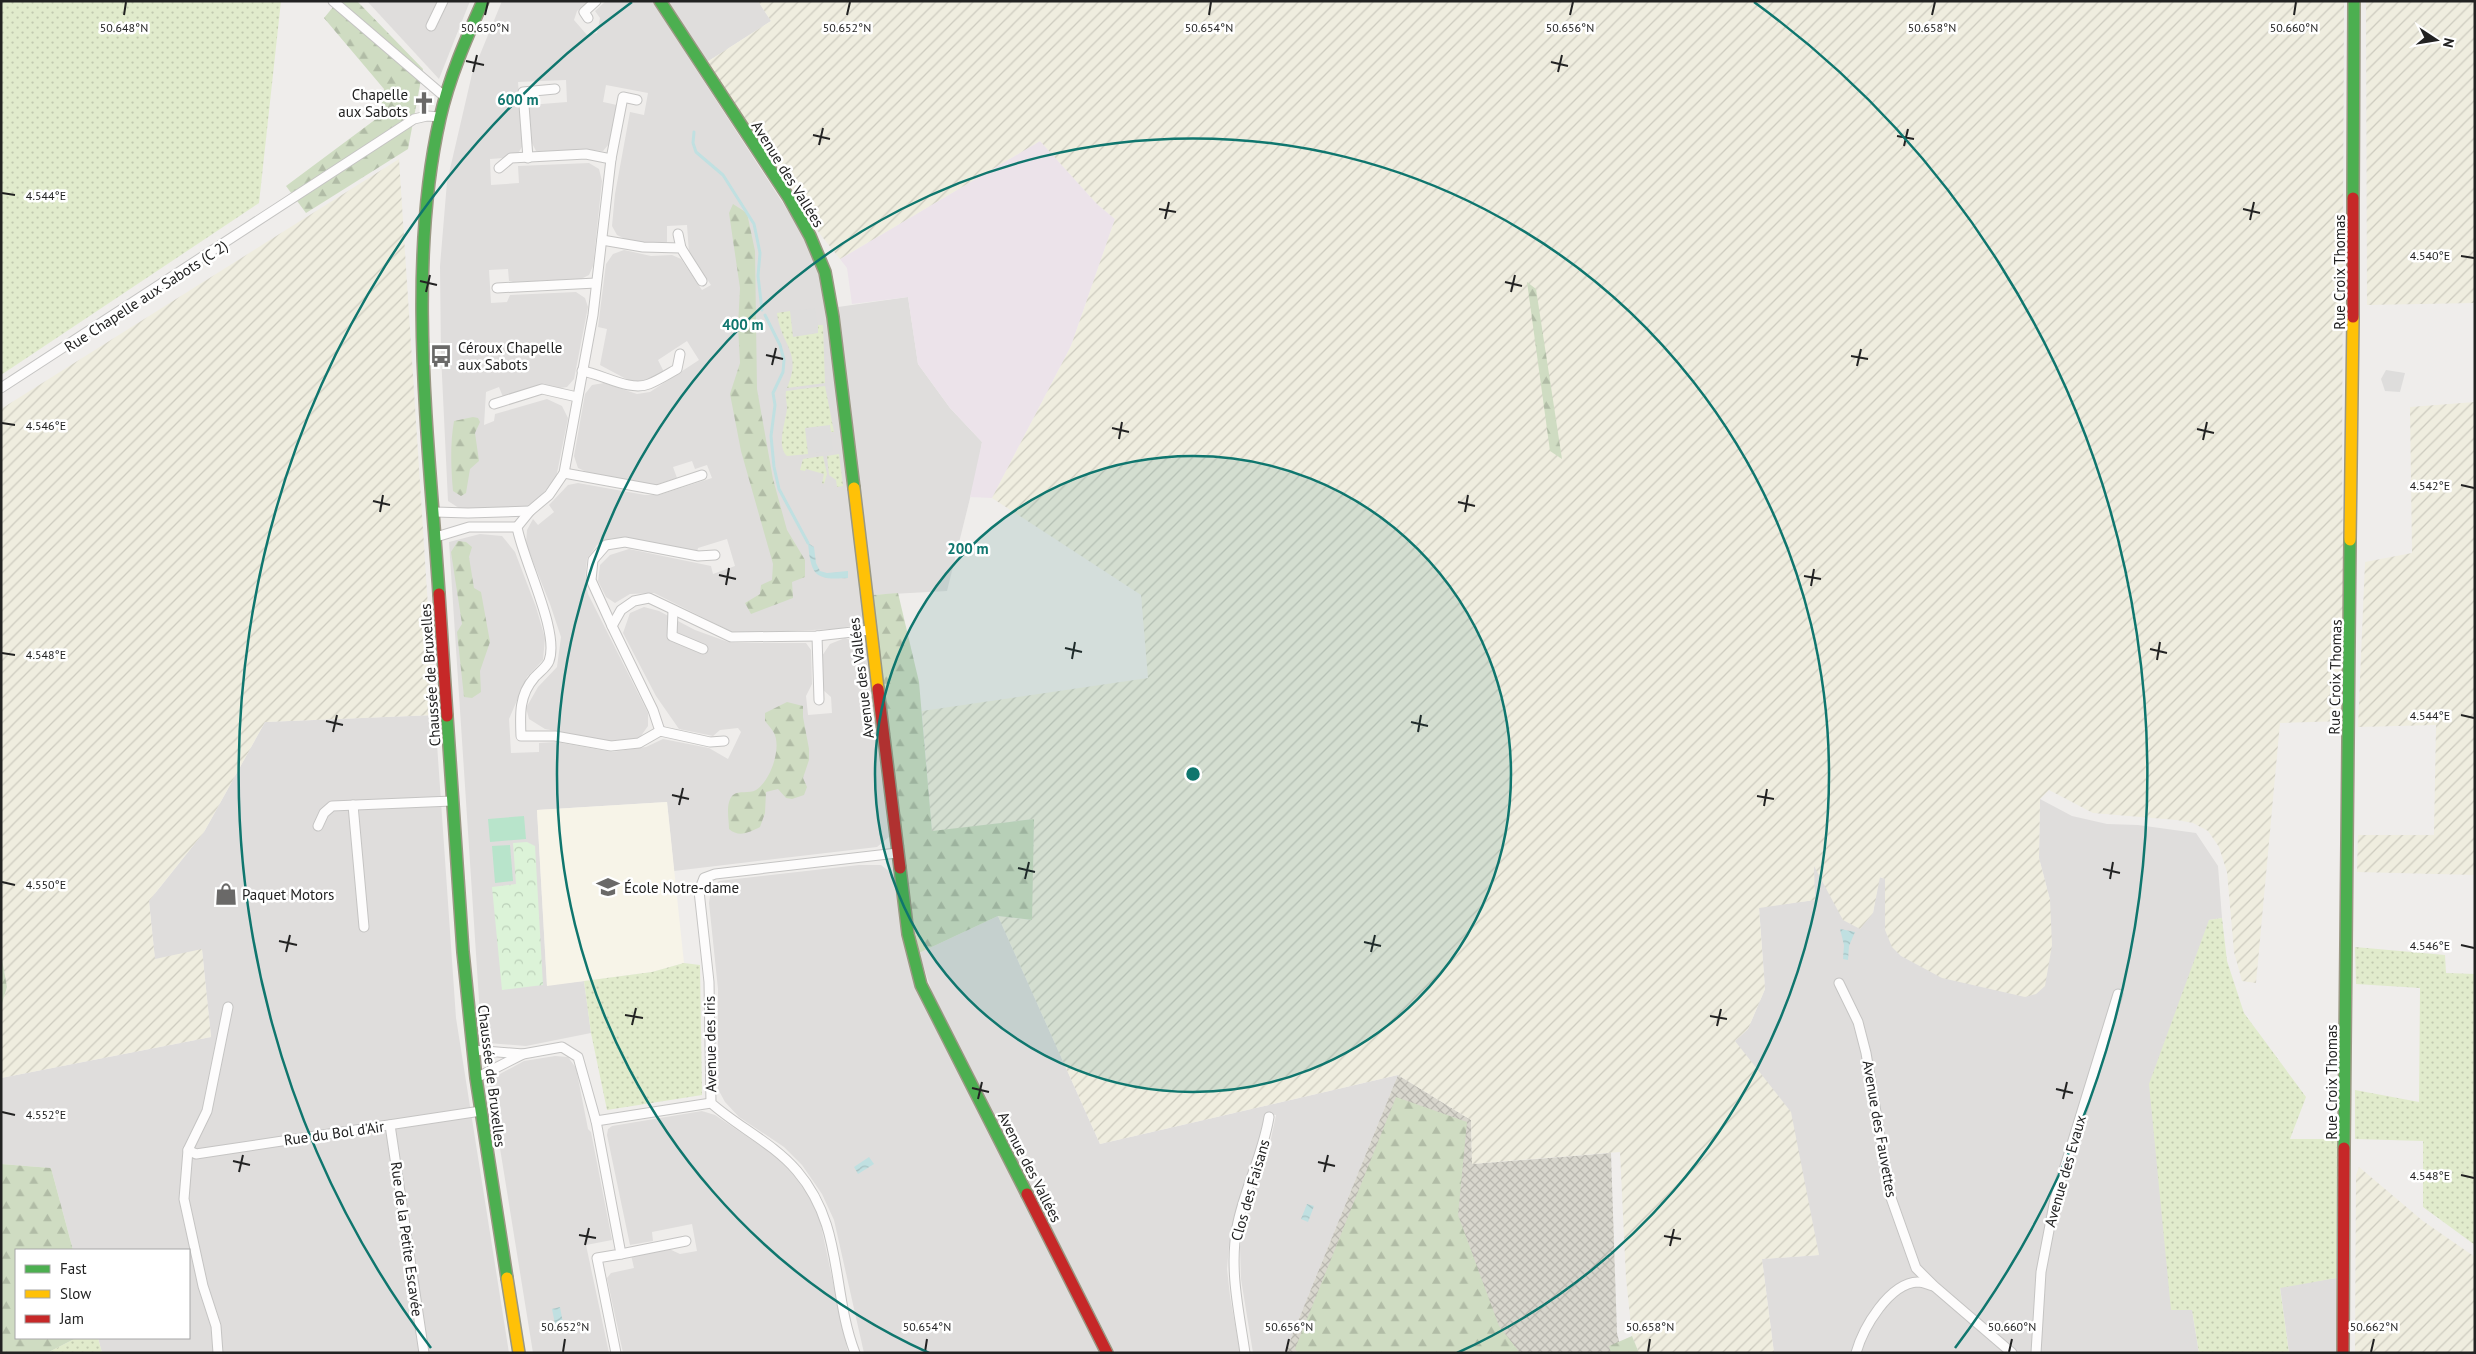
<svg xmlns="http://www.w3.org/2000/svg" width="2476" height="1354" viewBox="0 0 2476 1354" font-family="'PT Sans',sans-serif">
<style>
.residential{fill:#dfdddc}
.industrial{fill:#ece3ea}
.education{fill:#f7f4e8}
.religious{fill:#dedddc}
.construction{fill:url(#construction-cross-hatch)}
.farmland{fill:url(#farmland-furrows)}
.grass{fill:url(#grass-dots)}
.forest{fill:url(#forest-firs)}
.park{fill:url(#park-crowns)}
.pitch{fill:#b8e4cb}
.water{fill:url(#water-waves)}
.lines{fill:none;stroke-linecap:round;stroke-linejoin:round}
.stream{stroke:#c0e0e1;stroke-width:3}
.street-casing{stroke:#c5c4c3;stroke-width:11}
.fast-casing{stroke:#9a9883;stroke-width:14}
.slow-casing{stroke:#9a9883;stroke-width:14}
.jam-casing{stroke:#9a9883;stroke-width:14}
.street{stroke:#fdfcfc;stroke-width:9}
.fast{stroke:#4caf50;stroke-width:11}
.slow{stroke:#ffc107;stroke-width:11}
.jam{stroke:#c62828;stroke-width:11}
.ticks{fill:none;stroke:#222;stroke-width:2}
.ring{fill:none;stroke:#0f766e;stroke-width:2.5}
.labels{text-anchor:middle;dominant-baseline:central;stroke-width:5;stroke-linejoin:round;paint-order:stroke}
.poi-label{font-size:15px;fill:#222;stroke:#fff;text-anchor:start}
.street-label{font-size:15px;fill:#222;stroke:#fff}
.ticks-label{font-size:12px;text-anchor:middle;fill:#222;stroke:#fff;stroke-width:5;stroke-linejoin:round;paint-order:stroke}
.centre{fill:#0f766e;stroke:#fff;stroke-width:2.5}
.ring-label{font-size:15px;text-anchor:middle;font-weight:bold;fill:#0f766e;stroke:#fff;stroke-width:5;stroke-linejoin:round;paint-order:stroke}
</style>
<defs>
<pattern id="construction-cross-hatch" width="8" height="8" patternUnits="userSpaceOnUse" patternTransform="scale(1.25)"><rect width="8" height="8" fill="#d8d6cd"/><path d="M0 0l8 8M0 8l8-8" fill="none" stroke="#b9b7b0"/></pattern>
<pattern id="farmland-furrows" width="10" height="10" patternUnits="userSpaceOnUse" patternTransform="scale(1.25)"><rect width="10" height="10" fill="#efeddf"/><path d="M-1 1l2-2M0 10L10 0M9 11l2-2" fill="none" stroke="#cdcbbf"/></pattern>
<pattern id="grass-dots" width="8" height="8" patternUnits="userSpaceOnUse" patternTransform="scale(1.25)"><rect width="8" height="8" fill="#e1ebcc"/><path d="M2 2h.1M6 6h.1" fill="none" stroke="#c1c9af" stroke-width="1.8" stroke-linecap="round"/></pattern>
<pattern id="forest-firs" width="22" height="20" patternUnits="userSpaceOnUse" patternTransform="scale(1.25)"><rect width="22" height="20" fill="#cfdcc2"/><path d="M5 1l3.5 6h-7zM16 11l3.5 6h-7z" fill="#b1bca6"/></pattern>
<pattern id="park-crowns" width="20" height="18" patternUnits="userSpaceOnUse" patternTransform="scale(1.25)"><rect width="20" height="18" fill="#dcf3d8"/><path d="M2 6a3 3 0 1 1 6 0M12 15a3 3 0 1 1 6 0" fill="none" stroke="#bcd0b9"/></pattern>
<pattern id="water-waves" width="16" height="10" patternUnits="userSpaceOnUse" patternTransform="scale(1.25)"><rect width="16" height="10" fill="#c0e0e1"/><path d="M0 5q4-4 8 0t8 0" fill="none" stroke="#a5c0c1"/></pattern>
</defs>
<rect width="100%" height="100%" fill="#efedeb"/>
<g class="residential">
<path d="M367,1H470L439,79Z"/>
<path d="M502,1H589L577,11L574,20L587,35L597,33L600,18L595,11L606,1H652L801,231L820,276L827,312L865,623L837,629L734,633L654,593L630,594L615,603L606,597L598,581L600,565L610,555L629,549L711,566L713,574L735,566L727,539L698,548L697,552L626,537L609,539L597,545L587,559L585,580L588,594L648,713V726L638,740L615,742L545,729L529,719L526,708L538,687L557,667L561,637L550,604L526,544L527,530L533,519L538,525L554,512L549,505L568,485L578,483L645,495H659L712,478L707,465L695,469L692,461L673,467L677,478L655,485L589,473L578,468L574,456L585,394L592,385L604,383L637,394L650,392L699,360L687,341L658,360L664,372L646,382L628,380L600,365L607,329L598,327L606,264L613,254L624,250L651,256L672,255L681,259L702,290L711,285L689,253L687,225L667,226V242L652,244L625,239L617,235L612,226L615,194L630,112L644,115L648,93L606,85L603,102L617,105L609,144L603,151L588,150L545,153L536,151L532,143L529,105L567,102L566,80L518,82L523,145L516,157L490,159L491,185L519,183L518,166L589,163L599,169L602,181L593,266L589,275L581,279L513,282L509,281L508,269L489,270L491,303L507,302L510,295L576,292L585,298L588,307L574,379L567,387L503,397L499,387L486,392L484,425L494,421L495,414L547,399L562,406L568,418L556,478L538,499L525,507L462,510L448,501L441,355L440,266L447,182L472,74Z"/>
<path d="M668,1H758L771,21L707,62Z"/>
<path d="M908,297L918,364L950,408L982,442L978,466L947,591L873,595L838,307Z"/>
<path d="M480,534L502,536L515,552L536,607L545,638L543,660L527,677L509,719L511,753L539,752V743L556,742L612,752L646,747L663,739L709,748L728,759L741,732L738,728L720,730L713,736L679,729L656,696L623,633L630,613L644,607L659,611L695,630L731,643H806L811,650L812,684L806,696L808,715L832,713L831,697L823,690L822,656L830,644L845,638L867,646L890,836L877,847L674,871L667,802L537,810L547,985L584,981L591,1033L526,1046L488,1043L480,1015L449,542Z"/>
<path d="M435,715L456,1018L509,1353H102L98,1338H189V1250H73L51,1168L1,1164V1078L211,1037L202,950L155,960L149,901L204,832L265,722Z"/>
<path d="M2040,799L2072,816L2107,824L2138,825L2196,833L2218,866L2222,918L2209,920L2171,1310H2192L2199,1353H1774L1762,1259L1819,1255L1735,1041L1748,1029L1765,989L1759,907L1815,900L1813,865L1873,913L1879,877L1885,879V930L2050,900L2039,858Z"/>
<path d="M859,865H881L895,876L908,956L1102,1353H864L834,1220L822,1194L802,1165L784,1147L739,1117L725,1102L718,1089V989L709,903L711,889L719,881Z"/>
<path d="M998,916L1100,1144L1398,1075L1285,1353H1253L1241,1279L1240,1247L1243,1230L1248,1207L1269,1148L1276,1115L1266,1114L1252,1163L1238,1204L1229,1245L1227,1269L1230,1296L1240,1353H1115L932,992L919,953Z"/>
<path d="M555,1056L568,1057L576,1068L588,1129L591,1132L612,1240L586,1245L609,1353H533L489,1080L524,1061Z"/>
<path d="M702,1111L715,1115L773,1154L793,1174L811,1199L820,1221L848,1353H623L607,1278L611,1273L634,1268L631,1255L667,1248L680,1254L697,1251L692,1224L652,1232L653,1241L630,1245L607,1135L608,1129L612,1126Z"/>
<path d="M2336,1278L2338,1353H2289L2280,1287Z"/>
</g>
<path class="industrial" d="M1040,141L1097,204L1115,219L1071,346L992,498L970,497L982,442L950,408L918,364L908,297L852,304L847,268L840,259Z"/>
<path class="education" d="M667,802L684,963L652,972L547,986L537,810Z"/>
<g class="religious">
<path d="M815,308L819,333L793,337L790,311Z"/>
<path d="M2386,370L2405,373L2400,392L2385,391L2381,379Z"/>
<path d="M830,425L833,451L808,454L804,428Z"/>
</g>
<path class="construction" d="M1398,1075L1471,1120L1472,1164L1611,1153L1617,1333L1622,1353H1285Z"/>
<g class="farmland">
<path d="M758,1H2344L2342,467L2345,721L2280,723L2256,983L2242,981L2234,952L2227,872L2219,847L2208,831L2193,823L2177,820L2093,813L2049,790L2040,799L2039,858L2050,900L2052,945L2045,986L2036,994L2025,997L1942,978L1901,956L1892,947L1885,930V879L1880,877L1873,913L1860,929L1843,920L1814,866L1815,900L1759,908L1765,989L1748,1029L1735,1041L1791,1112L1819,1255L1762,1259L1774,1353H1639L1632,1336L1626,1278L1620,1152L1472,1164L1471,1120L1398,1075L1100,1144L998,916L1031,920L1034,819L932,832L922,711L1148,678L1141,595L992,498L1071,346L1115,219L1097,204L1040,141L840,259L816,229L707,62L771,21Z"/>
<path d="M2366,1H2475V303L2367,305Z"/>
<path d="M399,159L435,715L265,722L204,832L149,901L155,959L202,949L211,1037L1,1078V1007L7,987L1,954V409Z"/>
<path d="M2475,402V875L2357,872L2358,835H2434L2436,725L2358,727L2365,562L2412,553L2410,407Z"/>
<path d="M2359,1167L2423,1221L2475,1257V1353H2355L2356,1175Z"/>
</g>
<g class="grass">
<path d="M1,1H281L259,203L1,375Z"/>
<path d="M790,311L793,337L818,333V325H823L825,383L787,388C803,352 781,346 777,313Z"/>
<path d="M825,386L834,432H831L830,425L805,428L808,454L787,456C776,446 786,421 787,408C787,402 785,397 786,391Z"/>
<path d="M839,454L843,486L837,487L836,480L829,475L827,456Z"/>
<path d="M823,456L827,474L824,484L822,483L824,474L806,469L805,471L800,470L803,459Z"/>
<path d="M2222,918L2227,961L2244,1013L2306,1097L2290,1139H2337L2336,1278L2280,1288L2289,1353H2199L2192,1310H2171L2149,1084L2209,920Z"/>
<path d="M2355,947L2445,955L2446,973L2475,974V1245L2423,1207V1141L2355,1139V1090L2419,1102L2420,988L2356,984Z"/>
<path d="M684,963L700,965L702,1095L607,1110L591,1033L584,981L652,972Z"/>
<path d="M76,1338H98L102,1353H47Z"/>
</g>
<g class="forest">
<path d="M338,1H357L423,69L408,149L306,213L286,186L380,116L384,89L324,18Z"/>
<path d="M733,204L747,213L755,251L757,389L773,479L787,530L805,560V577L792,582L793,598L751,614L745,603L760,594L761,585L772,580L773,564L741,451L730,394L740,363L738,326L740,288L729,213Z"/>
<path d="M1527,282L1536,289L1562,459L1550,451Z"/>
<path d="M473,417L478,418L480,422L475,433L479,461L470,469L466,493L461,496L453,491C451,468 450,443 454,421Z"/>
<path d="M458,541L466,542L472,547L469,557L474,588L481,592L490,642L480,671L481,692L472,698L464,697L457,632L462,624L451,552Z"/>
<path d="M898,593L919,682L932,831L1034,819L1032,920L998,916L919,953L910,903L873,595Z"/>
<path d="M787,702L803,706V717L809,749V760L803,778L807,787L804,795L792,799L786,798L778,789L766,792L765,813L760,827C750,832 739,838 729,829C729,819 725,803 733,795C739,790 749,794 756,790C770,781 782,749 774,733C772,729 768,725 765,721V713Z"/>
<path d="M1,954L7,987L1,1007Z"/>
<path d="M1396,1097L1467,1122L1458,1215L1499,1326L1520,1353H1298L1295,1349Z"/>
<path d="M1,1164L51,1168L73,1250H16V1338H76L47,1353H1Z"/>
<path d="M1632,1336L1639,1353H1611L1609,1346Z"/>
</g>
<path class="park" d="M527,842L535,846L543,985L502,990L492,887L516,884L513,843Z"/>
<g class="pitch">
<path d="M524,816L526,839L490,842L488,819Z"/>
<path d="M510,845L513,881L495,883L492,846Z"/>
</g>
<g class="water">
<path d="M808,543L814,547L816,563L820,571L827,573L848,571V578C816,580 811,577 808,543Z"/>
<path d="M1840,929L1855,932L1849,946L1848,960L1843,959L1844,945Z"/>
<path d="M869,1157L874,1164L858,1174L854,1167Z"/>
<path d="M1307,1204L1314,1206L1308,1222L1301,1219Z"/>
<path d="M560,1307L563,1323L555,1324L552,1309Z"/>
</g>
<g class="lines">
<g class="stream">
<path d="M694,132L693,143L696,152L723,175L754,224L760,253L758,276L762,310"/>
<path d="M765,315L780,345L784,360L783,372L773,393L775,405L771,436L774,467L779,489L808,543"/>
</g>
<defs>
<g id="street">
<path d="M333,1L445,97"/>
<path d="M588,18L584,12L596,1"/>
<path d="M431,26L443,1"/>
<path d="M637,100L623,97L611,159L593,315L564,473L549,495L530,511L517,527C523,561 560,632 549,661C547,667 538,673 534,678C519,695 520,715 521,736H555L611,746L639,743L660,731L653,710L612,626L621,610L634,601L649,598L731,637L817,636L870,630"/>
<path d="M528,158L523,92L555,89"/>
<path d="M499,168L511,158L586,154L611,159"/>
<path d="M678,234L681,248"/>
<path d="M602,240L643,247L681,248L702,281"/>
<path d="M497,288L596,283"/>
<path d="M582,371C602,374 630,392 649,384C659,380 668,374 677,369L680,354"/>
<path d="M1,388L414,119L427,116L440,117"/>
<path d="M494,404L542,389L577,397"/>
<path d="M564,473L657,490L702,475"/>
<path d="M435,512L468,513L530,511"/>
<path d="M436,537L469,527H517"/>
<path d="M673,611L672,636L703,649"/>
<path d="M612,626L591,580L593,560L606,545L625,542L698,556L715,555"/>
<path d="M817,636L819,700"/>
<path d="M660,731L710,742L724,741"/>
<path d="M353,805L364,927"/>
<path d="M318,826L324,813L332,806L452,801"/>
<path d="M1839,983L1858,1022L1866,1053L1890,1195L1916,1268L1934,1286L2012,1353"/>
<path d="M473,1050L523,1054"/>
<path d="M476,1078L523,1054L562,1047L578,1057L596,1121L621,1254L597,1258L616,1353"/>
<path d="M596,1121L711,1103"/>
<path d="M390,1125L424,1353"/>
<path d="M188,1150L196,1154L481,1111"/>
<path d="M621,1254L686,1241"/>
<path d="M218,1353L216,1326L203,1286L184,1199L188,1150L207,1111L228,1007"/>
<path d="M855,1353C831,1290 844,1226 797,1171C773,1143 738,1127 711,1103L709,982L699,891L704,878L715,874L897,853"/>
<path d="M1245,1353C1239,1311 1229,1270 1237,1227C1244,1189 1263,1155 1269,1117"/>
<path d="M1856,1353C1863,1328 1889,1283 1918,1282C1923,1282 1929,1285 1933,1286"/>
<path d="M2036,1353L2041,1272L2055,1199L2118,994"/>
</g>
<g id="fast">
<path d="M660,1L789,198L810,236L825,272L833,317L854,488"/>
<path d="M2353,198L2354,1"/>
<path d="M439,594C429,441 406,269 440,118C449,78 466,39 483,1"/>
<path d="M447,716L463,952L476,1078L507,1278"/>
<path d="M900,868L908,934L921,985L1027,1194"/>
<path d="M2344,1148L2350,540"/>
</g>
<g id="slow">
<path d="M854,488L878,689"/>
<path d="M2350,540L2353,317"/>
<path d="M507,1278L519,1353"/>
</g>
<g id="jam">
<path d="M2353,317V198"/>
<path d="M439,594L447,716"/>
<path d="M878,689L900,868"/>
<path d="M1027,1194L1107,1353"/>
<path d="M2343,1353L2344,1148"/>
</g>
</defs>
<use href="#street" class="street-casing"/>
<use href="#fast" class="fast-casing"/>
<use href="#slow" class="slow-casing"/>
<use href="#jam" class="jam-casing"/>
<use href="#street" class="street"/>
<use href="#fast" class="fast"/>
<use href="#slow" class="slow"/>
<use href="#jam" class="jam"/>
</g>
<path class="ticks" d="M124,15L126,2M485,15L488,2M847,15L850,2M1209,15L1211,2M1570,15L1573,2M1932,15L1935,2M2294,15L2296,2M466,61L484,65M1551,62L1568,66M473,72L477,55M1558,72L1562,55M813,135L830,139M1897,136L1914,139M819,145L823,128M1904,146L1908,129M2,193L15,195M1159,209L1176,212M2243,209L2260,213M1165,219L1169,202M2250,220L2254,202M2461,256L2474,258M420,281L437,285M1505,282L1522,286M426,292L430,275M1511,292L1515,275M766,355L783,359M1851,356L1868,359M772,365L776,348M1857,366L1861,349M2,423L15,425M1112,428L1129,432M2197,429L2214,433M1119,439L1122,422M2203,440L2207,422M2461,485L2474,488M373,501L390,505M1458,502L1475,506M380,512L383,495M1465,512L1468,495M719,575L736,579M1804,576L1821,579M726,585L729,568M1811,586L1814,569M1065,648L1082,652M2150,649L2167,653M2,653L15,655M1072,659L1075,642M2157,660L2160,642M2461,715L2474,718M326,721L343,725M1411,722L1428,726M333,732L337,715M1418,732L1421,715M672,795L689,799M1757,796L1774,799M679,805L683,788M1764,806L1767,789M1018,868L1035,872M2103,869L2120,873M1025,879L1029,862M2110,879L2113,862M2,882L15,885M279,941L297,945M1364,942L1381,946M2461,945L2474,948M286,952L290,935M1371,952L1375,935M625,1015L643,1018M1710,1016L1727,1019M632,1025L636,1008M1717,1026L1721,1009M972,1088L989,1092M2056,1089L2073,1093M978,1099L982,1082M2063,1099L2067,1082M2,1112L15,1115M233,1161L250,1165M1318,1162L1335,1166M239,1172L243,1155M1324,1172L1328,1155M2461,1175L2474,1178M579,1235L596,1238M1664,1236L1681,1239M585,1245L589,1228M1670,1246L1674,1229M563,1352L565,1339M925,1352L927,1339M1286,1352L1289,1339M1648,1352L1650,1339M2009,1352L2012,1339M2371,1352L2374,1339"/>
<circle cx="1193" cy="774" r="318" fill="#0f766e" fill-opacity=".12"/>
<g class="ring">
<circle cx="1193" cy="774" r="318"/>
<path d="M929 1353A636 636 0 1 1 1457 1353"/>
<path d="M431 1348A954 954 0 0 1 632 2M1754 2A954 954 0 0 1 1955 1348"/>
</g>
<defs>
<symbol id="church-bare" viewBox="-9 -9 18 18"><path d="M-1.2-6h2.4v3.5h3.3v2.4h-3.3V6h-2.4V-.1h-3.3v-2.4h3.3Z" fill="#6a6968" stroke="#fff" stroke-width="2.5" paint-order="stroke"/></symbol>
<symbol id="bus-bare" viewBox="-9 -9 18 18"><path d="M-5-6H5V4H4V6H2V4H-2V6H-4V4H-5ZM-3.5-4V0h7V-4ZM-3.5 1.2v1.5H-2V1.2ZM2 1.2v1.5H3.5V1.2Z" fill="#6a6968" stroke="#fff" stroke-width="2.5" paint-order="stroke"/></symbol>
<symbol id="school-bare" viewBox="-9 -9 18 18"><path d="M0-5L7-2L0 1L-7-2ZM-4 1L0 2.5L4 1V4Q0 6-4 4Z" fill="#6a6968" stroke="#fff" stroke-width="2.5" paint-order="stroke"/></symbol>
<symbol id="shop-bare" viewBox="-9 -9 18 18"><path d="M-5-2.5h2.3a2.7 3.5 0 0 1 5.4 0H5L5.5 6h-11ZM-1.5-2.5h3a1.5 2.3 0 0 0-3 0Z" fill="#6a6968" stroke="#fff" stroke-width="2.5" paint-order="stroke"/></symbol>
</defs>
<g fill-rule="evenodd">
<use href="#church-bare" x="408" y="87" width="32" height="32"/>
<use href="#bus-bare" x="425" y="340" width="32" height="32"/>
<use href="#school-bare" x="592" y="871" width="32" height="32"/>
<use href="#shop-bare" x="210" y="878" width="32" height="32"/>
</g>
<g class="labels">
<g class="poi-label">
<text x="408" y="94" text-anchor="end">Chapelle<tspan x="408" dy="17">aux Sabots</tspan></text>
<text x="458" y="347">Céroux Chapelle<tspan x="458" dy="17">aux Sabots</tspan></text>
<text x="624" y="887">École Notre-dame</text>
<text x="242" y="894">Paquet Motors</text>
</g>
<g class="street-label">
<text transform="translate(788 174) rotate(58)">Avenue des Vallées</text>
<text transform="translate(2339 272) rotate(-90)">Rue Croix Thomas</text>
<text transform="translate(146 296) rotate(-33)">Rue Chapelle aux Sabots (C 2)</text>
<text transform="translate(430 675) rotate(-94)">Chaussée de Bruxelles</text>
<text transform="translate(2335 677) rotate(-89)">Rue Croix Thomas</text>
<text transform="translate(861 678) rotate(-97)">Avenue des Vallées</text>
<text transform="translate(710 1044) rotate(-91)">Avenue des Iris</text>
<text transform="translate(492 1076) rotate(83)">Chaussée de Bruxelles</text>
<text transform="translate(2331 1082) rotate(-90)">Rue Croix Thomas</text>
<text transform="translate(1880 1129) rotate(80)">Avenue des Fauvettes</text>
<text transform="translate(334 1133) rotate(-8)">Rue du Bol d'Air</text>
<text transform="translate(1030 1167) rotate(63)">Avenue des Vallées</text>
<text transform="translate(2065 1171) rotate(-74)">Avenue des Evaux</text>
<text transform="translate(1250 1190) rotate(-74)">Clos des Faisans</text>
<text transform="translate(407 1239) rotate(82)">Rue de la Petite Escavée</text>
</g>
</g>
<g class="ticks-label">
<text x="124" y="32">50.648°N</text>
<text x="485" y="32">50.650°N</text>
<text x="847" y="32">50.652°N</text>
<text x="1209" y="32">50.654°N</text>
<text x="1570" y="32">50.656°N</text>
<text x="1932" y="32">50.658°N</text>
<text x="2294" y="32">50.660°N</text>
<text x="46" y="200">4.544°E</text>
<text x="2430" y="260">4.540°E</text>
<text x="46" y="430">4.546°E</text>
<text x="2430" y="490">4.542°E</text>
<text x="46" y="659">4.548°E</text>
<text x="2430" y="720">4.544°E</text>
<text x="46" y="889">4.550°E</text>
<text x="2430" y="950">4.546°E</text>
<text x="46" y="1119">4.552°E</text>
<text x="2430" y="1180">4.548°E</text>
<text x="565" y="1331">50.652°N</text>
<text x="927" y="1331">50.654°N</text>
<text x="1289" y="1331">50.656°N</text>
<text x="1650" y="1331">50.658°N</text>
<text x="2012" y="1331">50.660°N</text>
<text x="2374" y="1331">50.662°N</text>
</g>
<circle cx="1193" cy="774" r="8" class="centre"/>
<g class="ring-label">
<text x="518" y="105">600 m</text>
<text x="743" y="330">400 m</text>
<text x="968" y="554">200 m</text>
</g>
<rect width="2476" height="1354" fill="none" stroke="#222222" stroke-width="5"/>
<rect x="15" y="1249" width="175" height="90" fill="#ffffff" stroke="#a7a7a7"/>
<rect x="25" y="1265" width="25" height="8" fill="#4caf50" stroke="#a7a7a7"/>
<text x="60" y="1274" font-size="15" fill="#222222">Fast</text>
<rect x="25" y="1290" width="25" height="8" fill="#ffc107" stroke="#a7a7a7"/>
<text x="60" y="1299" font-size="15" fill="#222222">Slow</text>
<rect x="25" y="1315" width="25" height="8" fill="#c62828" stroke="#a7a7a7"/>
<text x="60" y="1324" font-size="15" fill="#222222">Jam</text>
<g transform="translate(2436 40) rotate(102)" stroke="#ffffff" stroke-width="4" paint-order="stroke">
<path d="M0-4L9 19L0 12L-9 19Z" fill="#222222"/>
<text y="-8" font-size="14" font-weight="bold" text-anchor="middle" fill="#222222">N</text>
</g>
</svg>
